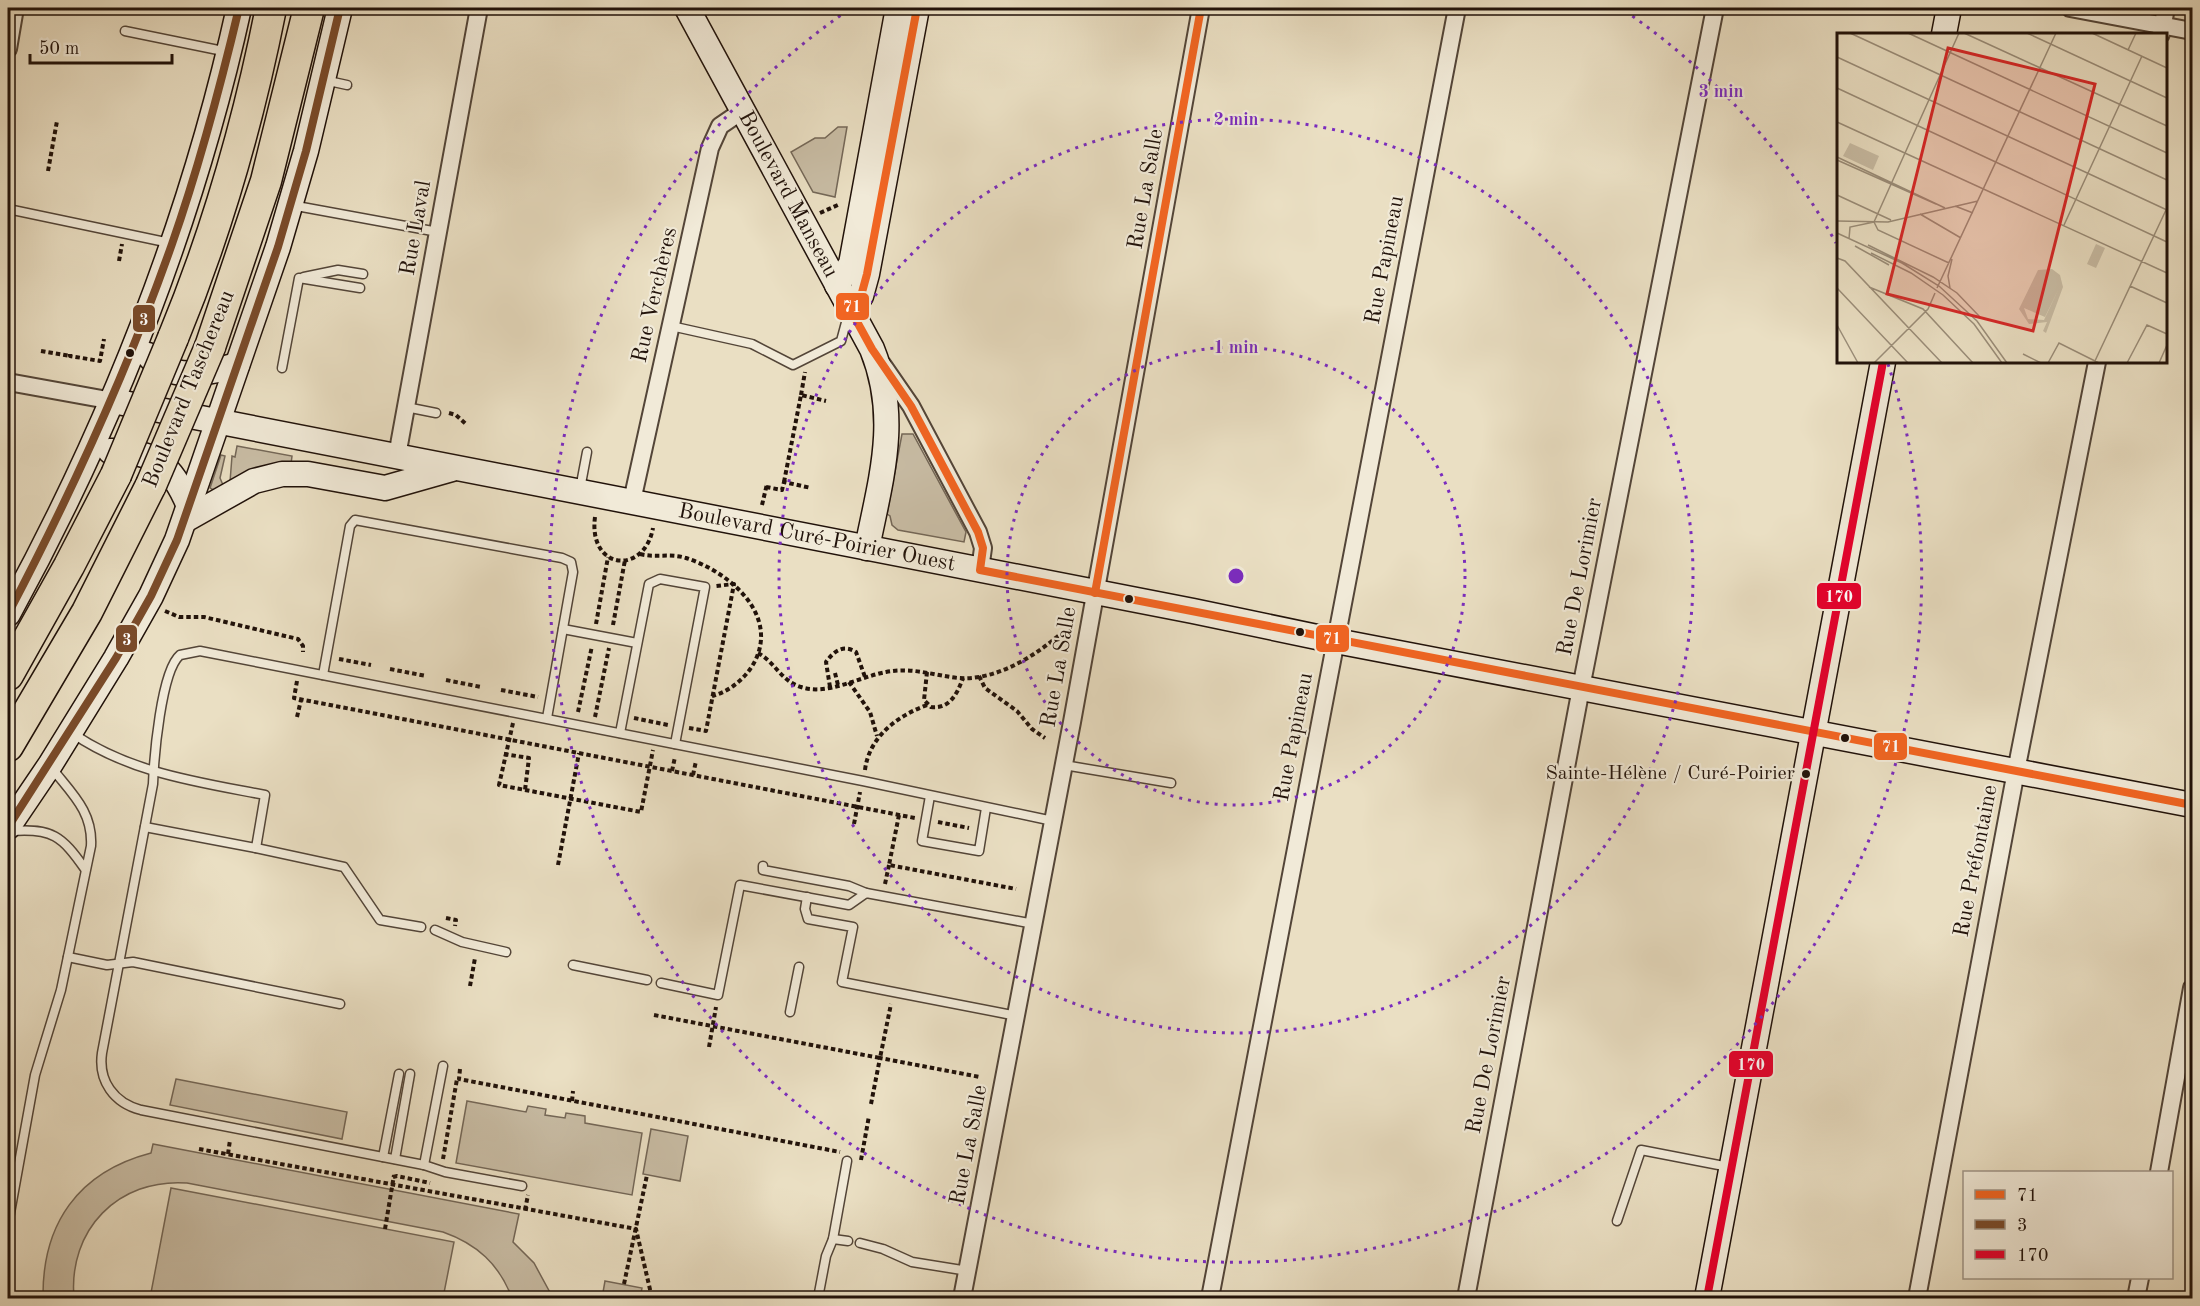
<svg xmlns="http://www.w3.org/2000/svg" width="2200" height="1306" viewBox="0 0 2200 1306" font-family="'Old Standard TT',serif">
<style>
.green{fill:#c8bca4;stroke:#746757;stroke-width:1.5}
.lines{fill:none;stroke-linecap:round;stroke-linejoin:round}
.lane-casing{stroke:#534538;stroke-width:11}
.street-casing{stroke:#534538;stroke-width:20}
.secondary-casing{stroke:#21120a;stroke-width:27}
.highway-casing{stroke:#21120a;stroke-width:33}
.path{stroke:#21120a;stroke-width:4;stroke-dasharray:4.5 3;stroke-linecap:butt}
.lane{stroke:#f1ead8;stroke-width:8}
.street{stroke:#f1ead8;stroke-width:16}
.secondary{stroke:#f1ead8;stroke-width:24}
.highway{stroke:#eadfc3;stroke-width:30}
.highway-bridge-casing{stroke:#21120a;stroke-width:33;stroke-linecap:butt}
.highway-bridge{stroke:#eadfc3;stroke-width:30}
.bus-1-casing{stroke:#f1ead8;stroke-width:12}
.bus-2-casing{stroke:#f1ead8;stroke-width:12}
.bus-3-casing{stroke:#f1ead8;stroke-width:12}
.bus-1{stroke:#f26522;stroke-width:8}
.bus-2{stroke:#7a4b2a;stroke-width:8}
.bus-3{stroke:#e4002b;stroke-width:8}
.ring{fill:none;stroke:#7b2cbf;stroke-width:3;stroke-dasharray:3 6}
.bus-dot{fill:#21120a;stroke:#f1ead8;stroke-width:2}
.labels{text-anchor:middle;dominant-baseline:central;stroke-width:4.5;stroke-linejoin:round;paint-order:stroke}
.bus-label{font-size:20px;fill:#21120a;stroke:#f1ead8;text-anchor:end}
.street-label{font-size:22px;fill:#21120a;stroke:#f1ead8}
.inset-road{fill:none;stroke:#9a8d79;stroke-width:1.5}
.view{fill:#d62828;fill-opacity:0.15;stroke:#d62828;stroke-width:3}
.inset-edge{fill:none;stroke:#21120a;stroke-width:3}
.centre{fill:#7b2cbf;stroke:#f1ead8;stroke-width:3}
.ring-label{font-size:18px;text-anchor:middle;font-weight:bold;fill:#7b2cbf;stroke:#f1ead8;stroke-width:4.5;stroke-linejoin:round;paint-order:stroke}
.line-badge{stroke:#f1ead8;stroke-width:2}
.badge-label{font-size:16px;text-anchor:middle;font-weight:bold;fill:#fff}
</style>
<rect width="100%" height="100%" fill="#eadfc3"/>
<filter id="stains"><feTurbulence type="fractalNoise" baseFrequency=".00333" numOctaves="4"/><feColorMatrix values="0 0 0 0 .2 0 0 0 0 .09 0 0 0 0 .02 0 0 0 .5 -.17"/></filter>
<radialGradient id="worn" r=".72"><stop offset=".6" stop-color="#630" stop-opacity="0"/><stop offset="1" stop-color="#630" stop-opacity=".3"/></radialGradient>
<g class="green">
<path d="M838,127H847L835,197L813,192L791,152L815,138H825Z"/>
<path d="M902,434H913L966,532L964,542L898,530L892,525L890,516L887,514Z"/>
<path d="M237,446L292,456L291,464L230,482L232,456L235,457Z"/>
<path d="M221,455L225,456L220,478L223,485L215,491L210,488Z"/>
<path d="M176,1079L347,1112L342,1139L170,1105Z"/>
<path d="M467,1101L526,1112L528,1106L546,1109L545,1115L565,1118L566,1113L585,1116V1123L642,1133L632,1195L456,1163Z"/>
<path d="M651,1129L688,1136L680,1181L643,1174Z"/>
<path d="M153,1144L519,1214L513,1242L534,1263L553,1298H512C499,1264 477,1244 443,1232L187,1183C118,1178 68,1230 74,1298H43C42,1224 78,1172 151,1153Z"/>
<path d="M171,1188L454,1242L443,1298H150Z"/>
<path d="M605,1281L642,1288L640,1298H602Z"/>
</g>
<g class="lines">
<defs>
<g id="lane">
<path d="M125,31L228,52"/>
<path d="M324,80L347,85"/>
<path d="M291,205L438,232"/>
<path d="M8,209L170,243"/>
<path d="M304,277L338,270L363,274"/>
<path d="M671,326L752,344L793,365L841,341L848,315"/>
<path d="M282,368L299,278L360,288"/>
<path d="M406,407L436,413"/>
<path d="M580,489L587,452"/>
<path d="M563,629L637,643"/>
<path d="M323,675L350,526L355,520L562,558L571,562L573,572L547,718"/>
<path d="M72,733C130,773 198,782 265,795L256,848L145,827"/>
<path d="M620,733L649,584L660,579L705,587L675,744"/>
<path d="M1064,765L1171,783"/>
<path d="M930,796L922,841L979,851L986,808"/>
<path d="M12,831C52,828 62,836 85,869"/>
<path d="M256,848L344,867L380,920L421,927"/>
<path d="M763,866V870L849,886L866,893"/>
<path d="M807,897L805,909L808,919L853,927L842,982L1017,1016"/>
<path d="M435,930L462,942L506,952"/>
<path d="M68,957L107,965L133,962L340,1004"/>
<path d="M573,965L647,980"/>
<path d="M661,983L718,995L740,885L849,905L866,893L1034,924"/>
<path d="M790,1012L799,967"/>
<path d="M443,1066L424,1165L141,1110C114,1103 98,1081 102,1053L153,784C154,758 161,671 180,655L200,651L863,781L1053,821"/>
<path d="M383,1157L399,1074"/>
<path d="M395,1159L410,1074"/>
<path d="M424,1165L445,1172L522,1186"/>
<path d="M1617,1221L1641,1150L1729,1167"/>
<path d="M8,1224L35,1075L61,990L91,846C93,811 71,793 51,767"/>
<path d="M833,1239L848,1241"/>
<path d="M860,1243L883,1249L912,1262L968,1271"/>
<path d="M818,1298L826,1256L833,1239L847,1161"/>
</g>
<g id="street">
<path d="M2070,8L2192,31"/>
<path d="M2161,34L2166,8"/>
<path d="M8,49L15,8"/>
<path d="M882,364L911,406L978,532L983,548L980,570"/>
<path d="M8,382L113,401"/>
<path d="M397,456L479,8"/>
<path d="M632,501L710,148L720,126L742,111"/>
<path d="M2159,1172L2192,988"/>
<path d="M962,1298L1072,722L1201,8"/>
<path d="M1210,1298L1457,8"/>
<path d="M1466,1298L1581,688L1715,8"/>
<path d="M1917,1298L2016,771L2097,362"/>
<path d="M2136,1298L2140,1278"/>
</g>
<g id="secondary">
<path id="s1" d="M687,8L872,349C900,418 881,478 867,548"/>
<path d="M1944,34L1949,8"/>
<path d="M837,285L851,264L898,8"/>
<path d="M850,309L861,296L867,274L917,8"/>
<path d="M148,355C172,383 206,373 237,365"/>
<path id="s2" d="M113,401L1193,611L1336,641L2192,805"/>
<path d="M110,451C155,450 172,466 189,506"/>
<path d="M185,520L254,481L282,474H308L385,488L452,469"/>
<path d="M8,614C113,422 192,221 239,8"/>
<path d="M8,827L50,765L116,658L151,596L177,540L278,247L306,151L340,8"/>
<path d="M1707,1298L1883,362"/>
</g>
<g id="highway">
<path d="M173,338C217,232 249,119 271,8"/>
<path d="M210,347L266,181L309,8"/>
<path d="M8,675L69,566L116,475"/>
<path d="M8,746L87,612L151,485"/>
</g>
</defs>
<use href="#lane" class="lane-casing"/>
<use href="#street" class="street-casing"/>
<use href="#secondary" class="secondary-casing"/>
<use href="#highway" class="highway-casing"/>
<g class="path">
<path d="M48,171L57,121"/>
<path d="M820,213L840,204"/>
<path d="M119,261L122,244"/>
<path d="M41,351L70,356"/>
<path d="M70,354V356L100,361L104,339"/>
<path d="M801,395L805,372"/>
<path d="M449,413L456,415L466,424"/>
<path d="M784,482L801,395L826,401"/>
<path d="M766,487L782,490L784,482L811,488"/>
<path d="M762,505L767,484"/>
<path d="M595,517C588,570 644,576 653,528"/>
<path d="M640,554C655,558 670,553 686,558C724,570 774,608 758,654C751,674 732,691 712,696"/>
<path d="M165,611L179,617H204L298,639L303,646V652"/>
<path d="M596,624L608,557"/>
<path d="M613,625L625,560"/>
<path d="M758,653C775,662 781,681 801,687C827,696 859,677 886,672C912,667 932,675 958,678C997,681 1037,655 1065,630"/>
<path d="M339,659L371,665"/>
<path d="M390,669L426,676"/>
<path d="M927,672L924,700L931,707C950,709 957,694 963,678"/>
<path d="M835,673L838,685"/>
<path d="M979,676L985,688L1017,711L1032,729L1045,738"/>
<path d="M446,680L481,687"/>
<path d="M297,681L294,698L915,818"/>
<path d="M849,682L870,712L877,736"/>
<path d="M830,687L826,662C834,651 843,644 856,652L865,677"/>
<path d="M501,690L538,697"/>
<path d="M578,712L592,646"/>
<path d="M297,717L301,700"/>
<path d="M595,717L609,648"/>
<path d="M634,718L668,725"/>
<path d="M513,723L499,785L641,812L653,750"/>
<path d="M689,728L706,731L734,584L716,586"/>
<path d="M504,754L529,758L525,790"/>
<path d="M865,770C869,737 897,716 927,705"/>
<path d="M672,771L675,757"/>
<path d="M693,775L696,761"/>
<path d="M899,815L889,865L1016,889"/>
<path d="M938,822L969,828"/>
<path d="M854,824L860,792"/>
<path d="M558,865L579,753"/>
<path d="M885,884L889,865"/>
<path d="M446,918L456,920L455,926"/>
<path d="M470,986L475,958"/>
<path d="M654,1015L880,1058L891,1004"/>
<path d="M709,1047L716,1007"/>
<path d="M460,1069L459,1079L840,1152"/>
<path d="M572,1101L573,1091"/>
<path d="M871,1104L880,1058L980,1077"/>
<path d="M199,1149L636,1229L652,1298"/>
<path d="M228,1154L230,1140"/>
<path d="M443,1159L457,1079"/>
<path d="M861,1160L869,1116"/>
<path d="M393,1177L397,1176L430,1183"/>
<path d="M525,1210L528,1195"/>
<path d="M385,1229L394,1175"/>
<path d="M624,1284L647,1175"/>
</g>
<use href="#lane" class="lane"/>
<use href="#street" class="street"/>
<use href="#secondary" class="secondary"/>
<use href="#highway" class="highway"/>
<defs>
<g id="highway-bridge">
<path d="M116,475L173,338"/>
<path d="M151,485L210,347"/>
</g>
</defs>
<use href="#highway-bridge" class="highway-bridge-casing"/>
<use href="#highway-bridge" class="highway-bridge"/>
<defs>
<g id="bus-1">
<path d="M917,8L867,274L861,296L850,309L872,349L911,406L978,532L983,548L980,570L2192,805"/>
<path d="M1095,593L1201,8"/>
</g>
<g id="bus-2">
<path d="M8,614C71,494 127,372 172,244C199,167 220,88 239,8"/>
<path d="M8,827L116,658L151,596L177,540L278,247L306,151L340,8"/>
</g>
<path id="bus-3" d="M1707,1298L1883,362"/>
</defs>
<use href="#bus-1" class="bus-1-casing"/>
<use href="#bus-2" class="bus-2-casing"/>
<use href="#bus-3" class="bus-3-casing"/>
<use href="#bus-1" class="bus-1"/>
<use href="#bus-2" class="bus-2"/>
<use href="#bus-3" class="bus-3"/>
</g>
<g class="ring">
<circle cx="1236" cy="576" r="229"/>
<circle cx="1236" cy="576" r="457"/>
<path d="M1625 11A686 686 0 0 1 1836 243M1888 364A686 686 0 1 1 847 11"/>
</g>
<g class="bus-dot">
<circle cx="130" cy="353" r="5"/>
<circle cx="1129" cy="599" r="5"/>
<circle cx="1300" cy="632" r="5"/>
<circle cx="1845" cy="738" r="5"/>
<circle cx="1806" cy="774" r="5"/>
</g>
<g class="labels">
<g class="bus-label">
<text x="1795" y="774">Sainte-Hélène / Curé-Poirier</text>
</g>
<g class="street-label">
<text transform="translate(1146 189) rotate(-80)">Rue La Salle</text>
<text stroke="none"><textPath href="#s1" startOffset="212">Boulevard Manseau</textPath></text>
<text transform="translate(416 228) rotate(-80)">Rue Laval</text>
<text transform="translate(1385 260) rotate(-79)">Rue Papineau</text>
<text transform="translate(655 295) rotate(-77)">Rue Verchères</text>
<text transform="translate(189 389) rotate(-68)">Boulevard Taschereau</text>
<text stroke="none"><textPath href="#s2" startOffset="717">Boulevard Curé-Poirier Ouest</textPath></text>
<text transform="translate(1580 577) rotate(-79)">Rue De Lorimier</text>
<text transform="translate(1059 667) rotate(-80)">Rue La Salle</text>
<text transform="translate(1294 737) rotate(-79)">Rue Papineau</text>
<text transform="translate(1976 861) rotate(-79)">Rue Préfontaine</text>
<text transform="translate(1489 1055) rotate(-79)">Rue De Lorimier</text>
<text transform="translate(969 1145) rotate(-79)">Rue La Salle</text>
</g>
</g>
<g transform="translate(1837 33)">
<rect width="330" height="330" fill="#eadfc3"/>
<path d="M13,110L42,123L36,137L6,123ZM259,211L268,215L259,235L250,231ZM215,236L223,242L226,254L209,300L206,298L210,289L192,291L182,276L201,237ZM222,255L207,287L191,286L187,275L208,284Z" fill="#c8bca4" fill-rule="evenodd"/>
<path class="inset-road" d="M13,0L330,147M71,0L330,120M127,0L330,93M190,0L330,65M255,0L330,35M291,17L299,0M0,24L330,177M0,55L330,209M0,89L330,240M0,124L108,175M0,127L99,171M0,162L54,187M118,173L136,180M83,181L124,205M0,188L51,189L141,168M37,189L122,0M37,189L41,197L112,230M227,192L305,23M0,200L65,230L102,253L140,288L170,330M12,206L13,194L37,189M31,212L96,244L120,260L143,284M18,213L52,232M34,220L74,240L106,262L137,291L165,330M0,225L8,228L105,330M293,253L330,270M32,254L86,276L136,330M0,255L71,330M100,255L219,0M113,255L111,243L115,226M0,292L21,330M186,321L204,330M37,330L91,276L98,260M211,330L222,310L262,330M257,330L329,177M290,330L310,292L330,301M322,330L330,312"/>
<path class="view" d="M111,15L258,51L196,298L50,261Z"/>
<rect width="330" height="330" class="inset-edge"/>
</g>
<circle cx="1236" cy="576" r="9" class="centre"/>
<g class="ring-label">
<text x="1721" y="97">3 min</text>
<text x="1236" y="125">2 min</text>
<text x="1236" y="353">1 min</text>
</g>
<g class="line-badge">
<rect x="835" y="292" width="35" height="29" rx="6" fill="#f26522"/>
<rect x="132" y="304" width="24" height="29" rx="6" fill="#7a4b2a"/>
<rect x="1816" y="582" width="46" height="28" rx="6" fill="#e4002b"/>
<rect x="1315" y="624" width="35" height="29" rx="6" fill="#f26522"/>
<rect x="115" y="624" width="23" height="29" rx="6" fill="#7a4b2a"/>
<rect x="1873" y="732" width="35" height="29" rx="6" fill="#f26522"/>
<rect x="1728" y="1050" width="46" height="28" rx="6" fill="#e4002b"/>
</g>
<g class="badge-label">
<text x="852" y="312">71</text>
<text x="144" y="325">3</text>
<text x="1839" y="602">170</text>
<text x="1332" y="644">71</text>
<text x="127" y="645">3</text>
<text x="1891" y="752">71</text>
<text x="1751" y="1070">170</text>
</g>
<rect width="2200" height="1306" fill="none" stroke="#eadfc3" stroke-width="30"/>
<rect x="9" y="9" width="2182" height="1288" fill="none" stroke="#21120a" stroke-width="3"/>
<rect x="15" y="15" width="2170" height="1276" fill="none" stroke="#21120a" stroke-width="1.5"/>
<rect x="1963" y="1171" width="210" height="108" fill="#f1ead8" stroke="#9e9486" stroke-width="1.5"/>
<rect x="1975" y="1190" width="30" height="9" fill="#f26522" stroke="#9e9486" stroke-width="1.5"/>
<text x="2017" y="1201" font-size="18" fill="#21120a">71</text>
<rect x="1975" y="1220" width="30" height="9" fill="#7a4b2a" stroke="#9e9486" stroke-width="1.5"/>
<text x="2017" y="1231" font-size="18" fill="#21120a">3</text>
<rect x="1975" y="1250" width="30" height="9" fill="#e4002b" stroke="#9e9486" stroke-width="1.5"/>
<text x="2017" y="1261" font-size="18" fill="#21120a">170</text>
<path d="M30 54v9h142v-9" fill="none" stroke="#21120a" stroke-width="3"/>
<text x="39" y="54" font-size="18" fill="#21120a" stroke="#f1ead8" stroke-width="4.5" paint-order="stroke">50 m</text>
<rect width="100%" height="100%" filter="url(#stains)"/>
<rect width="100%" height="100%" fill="url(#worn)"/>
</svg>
